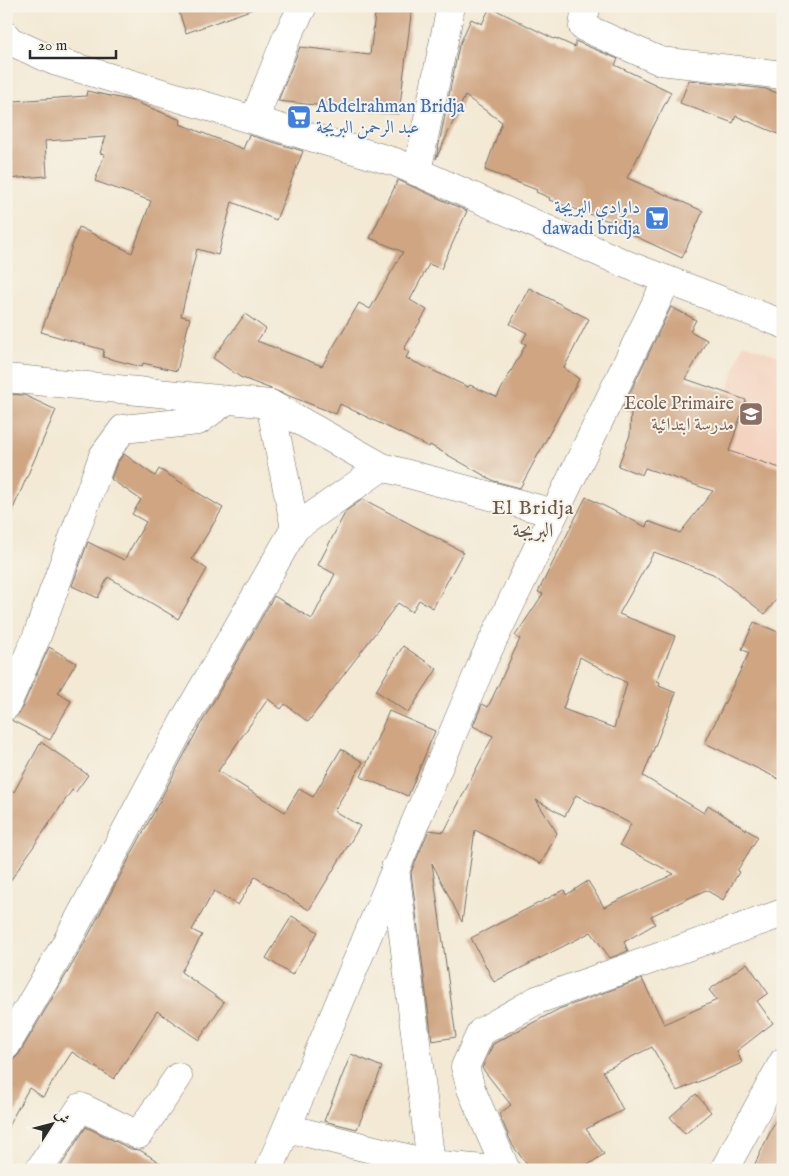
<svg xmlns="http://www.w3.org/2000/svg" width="789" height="1176" viewBox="0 0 789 1176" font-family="'IM FELL English',Amiri,serif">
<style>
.built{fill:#f4d3c0}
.building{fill:#cfa582;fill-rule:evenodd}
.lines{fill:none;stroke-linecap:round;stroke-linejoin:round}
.street-casing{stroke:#716e66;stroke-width:29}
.street{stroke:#fff;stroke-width:28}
.labels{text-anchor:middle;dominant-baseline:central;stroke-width:4;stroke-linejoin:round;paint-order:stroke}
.shop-label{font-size:18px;fill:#366cbe;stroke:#f7f3e8;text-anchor:start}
.education-label{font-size:18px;fill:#785e54;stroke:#f7f3e8;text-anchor:end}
.quarter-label{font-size:20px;letter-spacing:1px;fill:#645649;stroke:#f7f3e8}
</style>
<rect width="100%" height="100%" fill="#f7f3e8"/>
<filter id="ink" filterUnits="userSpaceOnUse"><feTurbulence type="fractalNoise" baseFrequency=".02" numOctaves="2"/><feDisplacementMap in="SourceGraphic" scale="10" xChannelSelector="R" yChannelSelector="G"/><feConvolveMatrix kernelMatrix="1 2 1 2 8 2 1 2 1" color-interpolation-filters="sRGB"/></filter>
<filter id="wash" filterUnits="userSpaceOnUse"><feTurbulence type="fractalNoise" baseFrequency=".0096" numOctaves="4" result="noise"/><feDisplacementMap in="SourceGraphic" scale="20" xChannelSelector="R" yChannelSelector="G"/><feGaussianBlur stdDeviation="1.12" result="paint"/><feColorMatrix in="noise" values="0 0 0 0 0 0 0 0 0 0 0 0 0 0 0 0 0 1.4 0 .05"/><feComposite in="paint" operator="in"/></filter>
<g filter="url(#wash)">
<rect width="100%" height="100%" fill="#f3e9d4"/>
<path class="built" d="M743,344L783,357V497L702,470Z"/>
<g id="blocks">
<g class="building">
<path d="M177,6H252L253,9L186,33Z"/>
<path d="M376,6H412L399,114L278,101L300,47L370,55Z"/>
<path d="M490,7L554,39L555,38L575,47V41L618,59L615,65L671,92L627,178L703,211L682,258L611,225L612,222L549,200L550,198L536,192L537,190L485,170L502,122L465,96L436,159L459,46L471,19L482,24Z"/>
<path d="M689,80L766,89L783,95V136L736,116L733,123L680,103Z"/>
<path d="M87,91L133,101L181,120L180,124L243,149L249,135L303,151L276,220L232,202L218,255L197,249L181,316L190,318L177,371L143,363L142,367L103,357L104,350L41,332L79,227L132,253L151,201L95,181L105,154L100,153L106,137L45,141L47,176L6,179V106H14V101L86,96Z"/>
<path d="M398,180L467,211L441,269L429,264L410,300L427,310L404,349L409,352L406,358L468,387L470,385L497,397L526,344L522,342L527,333L510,324L529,288L589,319L564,368L579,379L520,488L494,481L430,445L429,447L340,404L336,414L240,377L213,358L245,314L266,329L257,341L322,366L359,303L370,309L403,252L370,238Z"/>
<path d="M671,307L696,320L690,331L707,340L686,379L746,400L729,451L783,469V591L765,614L713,574L654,552L619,614L675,636L657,681L660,682L659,686L676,693L643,776L704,813L708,805L758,837L737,871L739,872L723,900L706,890L651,916L655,924L624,942L628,951L610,958L591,932L494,982L471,938L564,890L566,895L588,881L604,907L674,874L620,845L631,824L576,795L565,816L536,800L557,833L541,864L475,830L462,922L432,863L456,1037L432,1041L411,872L429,830L444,832L493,736L473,726L482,704L488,707L520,639L515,636L543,594L538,592L586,497L646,527L648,521L680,533L713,491L645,468L642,475L618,466L630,435L631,411L622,409ZM580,657L627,683L614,728L563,709Z"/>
<path d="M6,394L24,395L56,410L6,525Z"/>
<path d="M124,454L155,476L159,469L223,508L192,559L207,569L178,619L108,577L98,598L72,586L88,542L124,560L146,522L132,514L141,500L111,479L117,463Z"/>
<path d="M363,499L463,552L433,608L419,600L412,612L398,603L308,722L285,704L281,709L268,699L218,771L285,812L299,789L313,797L341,749L363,762L334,811L360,826L309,910L255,877L238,905L214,891L192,930L202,935L181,972L224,1002L199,1040L157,1011L114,1079L72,1052L43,1097L29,1088L6,1130V1062L14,1059L19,1054L79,953L199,727L274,596L312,619L335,574L318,565L346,511Z"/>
<path d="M754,622L783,634V781L705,743L749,653L742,649Z"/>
<path d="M403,646L437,669L408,713L376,691Z"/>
<path d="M49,647L76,663L58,693L71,701L50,740L11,720L20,712Z"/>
<path d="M389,711L435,731L408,796L361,777Z"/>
<path d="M41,742L88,775L75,793L72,790L6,887V787L14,792Z"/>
<path d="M292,916L318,932L292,975L266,958Z"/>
<path d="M747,963L768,993L757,1001L773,1023L737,1051L742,1063L677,1091L652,1047L603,1071L623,1110L586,1129L604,1154L581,1170H531L513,1146L499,1114L511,1105L482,1068L493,1044L559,1009L642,979L664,1024L717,1000L709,990Z"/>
<path d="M351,1054L382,1067L357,1129L324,1121Z"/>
<path d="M696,1094L711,1112L685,1134L670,1117Z"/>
<path d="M783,1105V1170H752Z"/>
<path d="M86,1127L131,1149L140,1150L171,1170L59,1169Z"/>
</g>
</g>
</g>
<g filter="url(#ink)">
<use href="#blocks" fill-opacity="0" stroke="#716e66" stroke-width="1"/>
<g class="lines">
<defs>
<g id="street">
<path d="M586,6L583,27L660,61L783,75"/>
<path d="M6,36L10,41L54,61L395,162L628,265L783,324"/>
<path d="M254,120L286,39L303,6"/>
<path d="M417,172L451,6"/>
<path d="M6,378L270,404L382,467L554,513"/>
<path d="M270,404L295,528"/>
<path d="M6,706L37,636L103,456L123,429L198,421L227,400"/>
<path d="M395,868L431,1164L494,1170"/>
<path d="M6,1046L65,945L185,719L295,528L382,467"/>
<path d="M287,1128L431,1164L438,1170"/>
<path d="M39,1170L81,1107L138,1135L178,1077"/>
<path d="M269,1170L484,659L667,280"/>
<path d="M506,1170L471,1089L465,1067L481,1032L537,1000L783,913"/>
<path d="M724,1170L783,1062"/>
</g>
</defs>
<use href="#street" class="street-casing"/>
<use href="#street" class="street"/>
</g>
</g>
<defs>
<symbol id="supermarket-square" viewBox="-11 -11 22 22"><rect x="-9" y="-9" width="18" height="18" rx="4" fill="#3f7fe0" stroke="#f7f3e8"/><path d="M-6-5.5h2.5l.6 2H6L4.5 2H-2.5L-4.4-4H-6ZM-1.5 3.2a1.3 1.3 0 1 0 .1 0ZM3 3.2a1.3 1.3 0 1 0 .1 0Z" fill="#fff"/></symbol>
<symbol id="school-square" viewBox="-11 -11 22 22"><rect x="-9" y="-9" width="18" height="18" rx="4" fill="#8d6e63" stroke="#f7f3e8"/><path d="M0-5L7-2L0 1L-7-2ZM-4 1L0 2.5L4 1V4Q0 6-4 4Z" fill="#fff"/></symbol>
</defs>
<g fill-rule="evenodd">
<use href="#supermarket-square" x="285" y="103" width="28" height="28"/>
<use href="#supermarket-square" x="643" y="204" width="28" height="28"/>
<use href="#school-square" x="737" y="400" width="28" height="28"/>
</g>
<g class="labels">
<g class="shop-label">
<text x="316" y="107">Abdelrahman Bridja<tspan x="316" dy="21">عبد الرحمن البريجة</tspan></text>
<text x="640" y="208" text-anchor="end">داوادي البريجة<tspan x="640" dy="21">dawadi bridja</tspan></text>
</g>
<g class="education-label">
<text x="734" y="404">Ecole Primaire<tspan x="734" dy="21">مدرسة ابتدائية</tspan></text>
</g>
<g class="quarter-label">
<text x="533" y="508">El Bridja<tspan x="533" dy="23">البريجة</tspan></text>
</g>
</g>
<rect width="789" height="1176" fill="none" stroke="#f7f3e8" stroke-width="25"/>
<g transform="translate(52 1124) rotate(54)" stroke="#f7f3e8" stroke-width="4" paint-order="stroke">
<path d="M0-4L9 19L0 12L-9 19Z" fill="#2b2b2b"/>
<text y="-8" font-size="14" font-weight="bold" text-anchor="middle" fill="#2b2b2b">ش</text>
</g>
<path d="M30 50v8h86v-8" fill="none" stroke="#2b2b2b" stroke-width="2.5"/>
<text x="38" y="50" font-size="15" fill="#2b2b2b" stroke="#f7f3e8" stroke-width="4" paint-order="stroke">20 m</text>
</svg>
